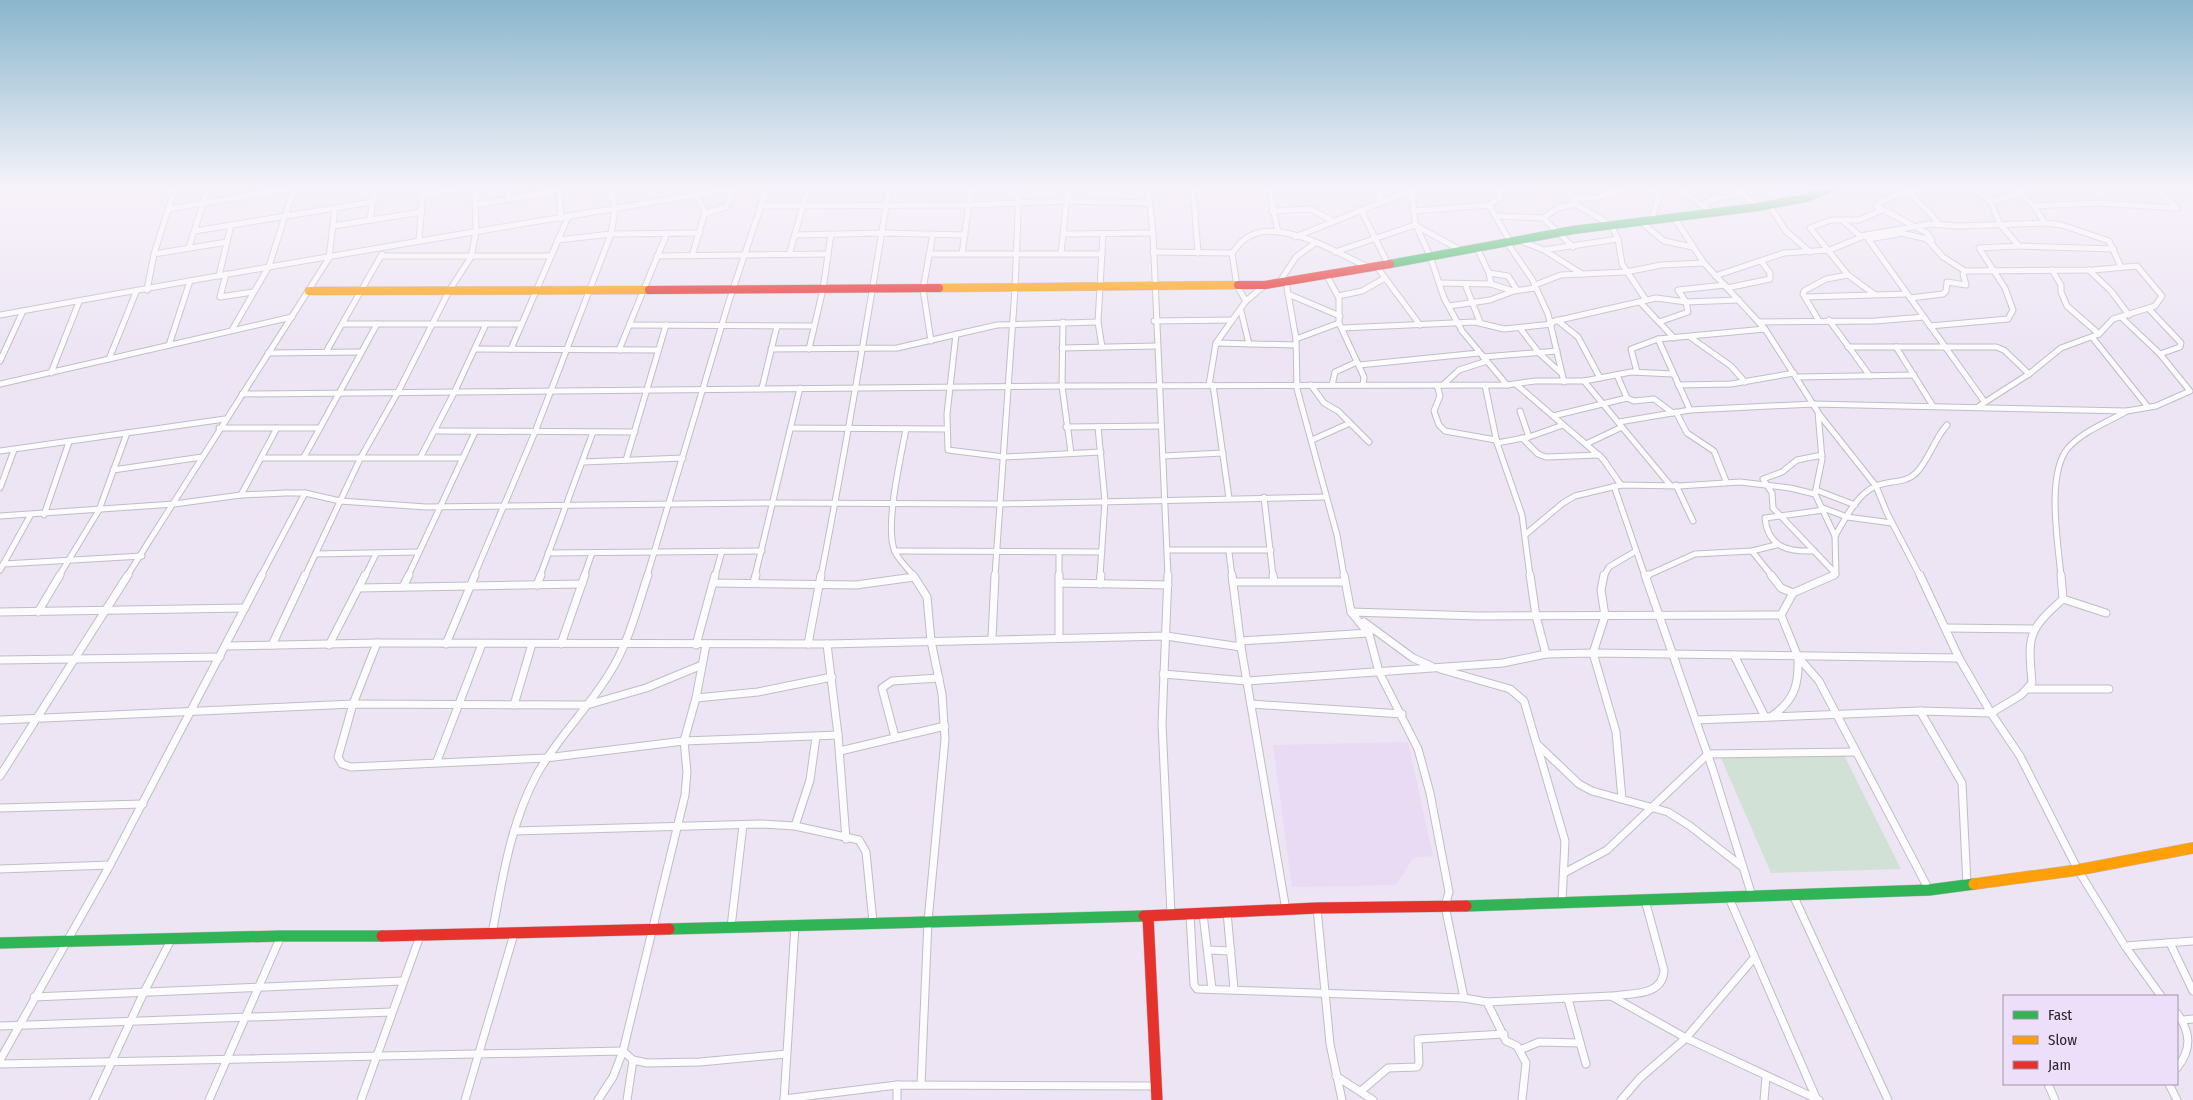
<svg xmlns="http://www.w3.org/2000/svg" width="2193" height="1100" viewBox="0 0 2193 1100" font-family="'Fira Sans Condensed',sans-serif">
<style>
.built{fill:#e8dbf3}
.green{fill:#d1e1d5}
.lines{fill:none;stroke-linecap:round;stroke-linejoin:round}
.street-far1-casing{stroke:#c2bcc7;stroke-width:7}
.street-casing{stroke:#c2bcc7;stroke-width:9}
.fast-far1-casing{stroke:#c2bcc7;stroke-width:9}
.fast-casing{stroke:#c2bcc7;stroke-width:12}
.slow-far1-casing{stroke:#c2bcc7;stroke-width:9}
.slow-casing{stroke:#c2bcc7;stroke-width:12}
.jam-far1-casing{stroke:#c2bcc7;stroke-width:9}
.jam-casing{stroke:#c2bcc7;stroke-width:12}
.street-far1{stroke:#fcfbfd;stroke-width:5}
.street{stroke:#fcfbfd;stroke-width:7}
.fast-far1{stroke:#30b455;stroke-width:8}
.fast{stroke:#30b455;stroke-width:11}
.slow-far1{stroke:#ff9f0a;stroke-width:8}
.slow{stroke:#ff9f0a;stroke-width:11}
.jam-far1{stroke:#e5322d;stroke-width:8}
.jam{stroke:#e5322d;stroke-width:11}
</style>
<rect width="100%" height="100%" fill="#ede5f4"/>
<path class="built" d="M1408,742L1433,856L1413,858L1396,885L1292,887L1273,745Z"/>
<path class="green" d="M1844,755L1901,869L1771,873L1721,758Z"/>
<g class="lines">
<defs>
<g id="street-far1">
<path d="M509,188V199"/>
<path d="M559,188L561,219"/>
<path d="M1148,188L1153,233L1168,576"/>
<path d="M1193,188L1198,253"/>
<path d="M1269,188L1278,232"/>
<path d="M1380,188L1381,202"/>
<path d="M1564,188L1575,199V204L1611,225L1618,239L1622,264L1646,300"/>
<path d="M1678,188L1713,213"/>
<path d="M1736,188L1758,207"/>
<path d="M2015,188L2034,206L2045,223"/>
<path d="M1412,191L1415,223L1430,256L1444,298L1462,331L1507,385"/>
<path d="M1910,194L1932,215L1938,224"/>
<path d="M423,195L465,188"/>
<path d="M1575,199L1598,197L1628,188"/>
<path d="M1991,202L2021,193"/>
<path d="M476,205L559,190"/>
<path d="M1489,205L1511,243"/>
<path d="M1702,205L1712,199L1743,194"/>
<path d="M1769,205L1786,231L1810,252"/>
<path d="M760,206L970,205L1067,201L1149,203"/>
<path d="M2034,206L2099,203L2177,208L2155,188"/>
<path d="M168,209L292,188"/>
<path d="M1361,210L1388,264"/>
<path d="M1272,211L1310,209L1333,221"/>
<path d="M1413,211L1489,205L1500,198L1497,188"/>
<path d="M704,214L726,207L733,189"/>
<path d="M1496,216L1543,218L1558,208L1575,204"/>
<path d="M1543,218L1573,247"/>
<path d="M1675,219L1704,263L1765,329L1818,412L1822,459L1815,494L1835,536L1836,574L1831,576"/>
<path d="M370,220L375,188"/>
<path d="M1651,221L1659,196L1653,188"/>
<path d="M1843,221L1860,236H1866L1984,401"/>
<path d="M1641,222L1664,241L1693,247"/>
<path d="M333,226L422,212"/>
<path d="M195,231L372,202"/>
<path d="M1892,231L1932,240L1927,233L1876,206C1887,194 1910,194 1926,188"/>
<path d="M1064,234L1153,233"/>
<path d="M795,235L883,233L965,235"/>
<path d="M1860,236L1930,224L1958,226L2045,223L2062,225L2109,241L2121,267"/>
<path d="M1295,237L1417,188"/>
<path d="M1868,239L1898,234"/>
<path d="M419,240L423,188"/>
<path d="M558,240L611,234L700,233"/>
<path d="M1928,240L1943,257L1965,271L2093,270L2137,266L2162,296L2155,306L2113,319L2099,334L2061,348L2029,374L1979,406"/>
<path d="M1521,241L1544,250L1582,274"/>
<path d="M1508,244L1532,279L1548,314L1564,382"/>
<path d="M2019,246L2114,249"/>
<path d="M189,247L208,188"/>
<path d="M1477,248L1489,273L1491,284"/>
<path d="M1544,250L1618,239"/>
<path d="M1153,252L1232,253"/>
<path d="M1335,252L1415,225L1462,251"/>
<path d="M1061,253L1068,188"/>
<path d="M154,254L227,242"/>
<path d="M929,254H1102"/>
<path d="M962,254L971,188"/>
<path d="M789,255L808,188"/>
<path d="M381,256H551"/>
<path d="M657,256L828,254"/>
<path d="M692,256L705,212L696,195L695,188"/>
<path d="M1377,267L1420,325"/>
<path d="M2052,270L2061,285V292L2067,306L2099,334"/>
<path d="M2089,270L2111,291L2129,315"/>
<path d="M1489,273L1508,276L1517,290"/>
<path d="M226,274L220,297L253,292"/>
<path d="M219,276L231,225"/>
<path d="M1327,276L1339,298V323L1364,377L1363,385"/>
<path d="M1715,276L1784,253L1830,250L1864,236"/>
<path d="M1286,282L1296,339L1297,389L1337,535L1344,576"/>
<path d="M1279,283L1296,257L1315,243"/>
<path d="M1439,283L1491,284L1513,291"/>
<path d="M1465,284L1480,322"/>
<path d="M1535,285L1561,275L1626,272L1661,265L1704,263"/>
<path d="M1727,288L1770,279V273L1761,261"/>
<path d="M147,290L154,254L175,188"/>
<path d="M1288,294L1340,316"/>
<path d="M1874,294L1848,275L1810,228L1831,220H1859L1882,210"/>
<path d="M1338,296L1362,291L1385,278"/>
<path d="M1805,297L1907,294"/>
<path d="M1910,298L1943,294L1946,291L1947,282L1966,285L1963,274L1965,271"/>
<path d="M1246,301L1237,286L1232,253C1238,246 1243,238 1252,235C1283,220 1341,254 1369,268"/>
<path d="M1640,302L1674,338"/>
<path d="M1449,306L1490,300L1514,291L1535,288"/>
<path d="M2149,309L2181,343L2180,347L2160,354"/>
<path d="M1241,311L1249,344"/>
<path d="M0,315C246,270 493,228 740,188"/>
<path d="M1557,320L1578,337L1600,378"/>
<path d="M1829,320L1870,376"/>
<path d="M1154,321L1232,320"/>
<path d="M1819,321L1803,294L1804,291L1826,279L1848,275"/>
<path d="M1063,322L1062,386L1071,453"/>
<path d="M1551,322L1656,298L1686,302L1739,300"/>
<path d="M1659,322L1688,312L1686,302L1678,290L1725,285"/>
<path d="M1759,322L1875,321L1924,317"/>
<path d="M343,324H521"/>
<path d="M630,325L813,326"/>
<path d="M1930,326L2008,319L2013,310L2005,288L1979,248L2019,246L2000,224L1991,202L1973,188"/>
<path d="M1342,328L1475,322L1504,329L1552,324"/>
<path d="M1520,328L1539,353L1561,373"/>
<path d="M232,330L269,266L294,188"/>
<path d="M956,334L947,414L948,450L1004,457L1101,452"/>
<path d="M1690,337L1731,366L1745,382"/>
<path d="M2092,337L2148,407"/>
<path d="M1296,339L1339,323"/>
<path d="M1658,339L1690,410"/>
<path d="M931,341L923,289L933,234"/>
<path d="M1216,343L1295,345"/>
<path d="M169,345L190,281"/>
<path d="M1102,347L1098,322L1103,234"/>
<path d="M1848,347H1996L2004,350L2029,374"/>
<path d="M1896,347L1933,406"/>
<path d="M1062,348L1155,346"/>
<path d="M475,349L658,350"/>
<path d="M511,349L568,217"/>
<path d="M771,349L897,348L997,325L1098,322"/>
<path d="M809,349L823,289L831,234"/>
<path d="M619,350L667,233"/>
<path d="M326,352L382,254"/>
<path d="M268,353L360,352"/>
<path d="M1483,357L1557,351"/>
<path d="M109,359L136,292"/>
<path d="M0,361L23,311"/>
<path d="M1359,365L1479,353"/>
<path d="M1637,372L1631,349L1658,339L1765,329"/>
<path d="M51,373L79,302"/>
<path d="M1617,375L1627,398"/>
<path d="M1796,377L1914,375"/>
<path d="M1584,381L1670,485"/>
<path d="M0,384L292,317"/>
<path d="M1209,385L1216,343L1246,301L1265,285"/>
<path d="M1213,385L1229,498"/>
<path d="M1311,385L1324,403L1338,411L1369,442"/>
<path d="M1332,385L1335,372L1357,362"/>
<path d="M1437,385L1440,396L1434,411L1439,425L1445,431L1496,440"/>
<path d="M1443,385L1459,370L1487,361"/>
<path d="M1485,385L1497,443L1522,515L1530,576"/>
<path d="M1517,385L1603,459L1621,485"/>
<path d="M1678,385L1731,384L1794,373"/>
<path d="M762,388L777,326"/>
<path d="M242,394L1062,386L1507,385L1535,381H1584L1631,372L1673,374"/>
<path d="M1520,411L1529,437"/>
<path d="M1676,412L1687,433L1714,451L1726,481"/>
<path d="M1819,414L1876,486L1887,513L1920,576"/>
<path d="M1553,416L1627,398L1634,401L1654,399L1673,413"/>
<path d="M1619,422L1690,410L1813,404L2127,411L2156,406L2190,391L2160,354L2121,317"/>
<path d="M1066,427L1161,426"/>
<path d="M1098,427L1105,501L1100,576"/>
<path d="M219,428H318"/>
<path d="M791,428L946,429"/>
<path d="M906,429C901,457 884,527 895,552C899,560 908,569 914,576"/>
<path d="M435,431L635,432"/>
<path d="M1522,438L1538,454L1546,457L1599,455"/>
<path d="M1312,440L1350,423"/>
<path d="M1497,443L1529,437L1563,425"/>
<path d="M1586,444L1622,427"/>
<path d="M0,451L225,419"/>
<path d="M1822,455L1797,460L1782,472L1763,479L1772,493L1773,508L1836,574"/>
<path d="M421,456L455,391L486,324"/>
<path d="M1163,456L1223,453"/>
<path d="M304,457L377,324"/>
<path d="M261,458H463"/>
<path d="M626,460L666,325"/>
<path d="M583,462L683,458"/>
<path d="M113,470L202,457"/>
<path d="M1676,485L1693,521"/>
<path d="M1614,486L1645,576"/>
<path d="M0,488L14,450"/>
<path d="M1816,490L1855,505"/>
<path d="M241,495L277,428"/>
<path d="M1264,497L1273,576"/>
<path d="M1823,508L1847,517L1892,523"/>
<path d="M44,515L69,442"/>
<path d="M0,516L174,504L241,495L285,493H305L340,501L426,507L772,503L1000,504L1326,497"/>
<path d="M1526,534L1563,503L1575,496L1621,485L1679,486L1740,482L1790,488L1815,494"/>
<path d="M1835,536C1845,519 1857,494 1876,486C1889,480 1905,484 1916,473C1929,460 1934,439 1947,425"/>
<path d="M1168,550H1271"/>
<path d="M895,551L1102,552"/>
<path d="M1752,551L1772,576"/>
<path d="M1814,551C1789,552 1768,548 1765,518L1824,510"/>
<path d="M1229,552L1232,576"/>
<path d="M548,553L762,551"/>
<path d="M1059,553V576"/>
<path d="M316,554L418,552"/>
<path d="M4,564L142,556"/>
<path d="M0,570L30,516"/>
<path d="M59,576L99,510L127,433"/>
<path d="M127,576L329,258L335,208"/>
<path d="M261,576L305,493"/>
<path d="M305,576L360,459L398,392L449,291L471,257L476,232L475,188"/>
<path d="M365,576L376,554"/>
<path d="M408,576L475,432"/>
<path d="M474,576L535,432L611,234L615,209L611,188"/>
<path d="M540,576L593,432"/>
<path d="M584,576L592,553"/>
<path d="M647,576L729,301L767,188"/>
<path d="M715,576L722,551"/>
<path d="M755,576L800,388"/>
<path d="M821,576C846,447 868,318 889,188"/>
<path d="M995,576L1015,289L1019,188"/>
<path d="M1604,576L1609,567L1636,551"/>
<path d="M1646,576L1695,554L1752,551L1776,545"/>
<path d="M2061,576C2058,543 2046,474 2068,448C2083,431 2108,422 2127,411"/>
</g>
<g id="street">
<path d="M913,575L927,597L931,641L942,694L945,739L928,921L921,1085"/>
<path d="M1059,575V638"/>
<path d="M1168,575L1162,724L1171,914"/>
<path d="M1232,575L1241,647L1286,910"/>
<path d="M1273,575L1274,581"/>
<path d="M1344,575L1351,612L1369,634L1379,672L1418,749L1430,793L1449,892L1445,906L1464,998"/>
<path d="M1530,575L1536,616L1546,654"/>
<path d="M1604,575L1601,590L1605,616L1593,653L1616,732L1622,799"/>
<path d="M1645,575L1713,770L1752,896"/>
<path d="M1771,575L1781,588L1793,593"/>
<path d="M1834,575L1793,593L1781,615L1798,657L1819,681L1928,888"/>
<path d="M1920,575L1959,658L1991,713L2020,756L2078,870L2125,946L2161,996"/>
<path d="M1646,576L1648,575"/>
<path d="M754,582L756,575"/>
<path d="M1233,582H1344"/>
<path d="M714,583L856,585L914,577"/>
<path d="M1060,583L1168,585"/>
<path d="M1100,584L1101,575"/>
<path d="M537,585L541,575"/>
<path d="M403,587L409,575"/>
<path d="M359,588L582,584"/>
<path d="M2063,599L2106,613"/>
<path d="M0,612L245,608"/>
<path d="M38,612L60,575"/>
<path d="M1351,612L1479,616L1781,615"/>
<path d="M1364,622L1413,658L1431,666"/>
<path d="M1946,628L2033,629"/>
<path d="M992,638L995,575"/>
<path d="M1240,641L1369,633"/>
<path d="M377,643L353,704L338,757L342,764L351,767L546,758L684,741L838,735"/>
<path d="M446,644L475,575"/>
<path d="M561,644L585,575"/>
<path d="M808,644L821,575"/>
<path d="M827,644L838,735L846,839"/>
<path d="M272,645L305,575"/>
<path d="M329,645L365,575"/>
<path d="M696,645L715,575"/>
<path d="M226,646L377,643L827,644L1166,636L1241,647"/>
<path d="M1734,655L1765,717"/>
<path d="M0,660L220,657"/>
<path d="M1440,669L1510,689L1524,701L1565,841L1562,901"/>
<path d="M1163,674L1247,681L1503,663L1546,654L1593,653L1959,658"/>
<path d="M2028,689H2109"/>
<path d="M696,698L758,692L832,677"/>
<path d="M1251,704L1402,714"/>
<path d="M514,705L532,644"/>
<path d="M1920,711L1962,783L1967,885"/>
<path d="M1772,716C1795,700 1799,684 1798,657"/>
<path d="M0,720L353,704L587,705L646,688L702,665"/>
<path d="M1696,720L1920,711L1991,713L2021,695L2032,683C2028,636 2027,631 2063,599L2061,575"/>
<path d="M895,737L882,688L892,681L939,678"/>
<path d="M1537,744L1579,784L1592,791L1668,812L1690,826L1740,865"/>
<path d="M840,751L945,726"/>
<path d="M437,761L482,644"/>
<path d="M0,776L128,575"/>
<path d="M0,808L143,804"/>
<path d="M795,826L810,780L816,737"/>
<path d="M514,831L760,824L795,826L859,840L866,852L873,922"/>
<path d="M0,869L110,865"/>
<path d="M1564,873L1607,850L1708,754L1856,752"/>
<path d="M1793,895L1888,1100"/>
<path d="M1729,898L1817,1100"/>
<path d="M1317,908L1330,1044L1342,1100"/>
<path d="M1227,912L1234,989"/>
<path d="M1203,914L1212,989"/>
<path d="M1190,915L1194,985L1197,989L1464,998L1487,1002L1611,996L1686,1038L1819,1100"/>
<path d="M731,927L743,825"/>
<path d="M492,934C502,881 510,825 536,776C556,739 587,710 609,674C628,645 637,608 648,575"/>
<path d="M2170,943L2193,991"/>
<path d="M2125,946L2193,941"/>
<path d="M1208,950L1231,951"/>
<path d="M1613,996C1633,993 1663,996 1664,970L1645,900"/>
<path d="M34,997L403,981"/>
<path d="M1568,999L1586,1064"/>
<path d="M1487,1002L1506,1041L1517,1046L1526,1063L1522,1100"/>
<path d="M2177,1013C2191,1033 2192,1049 2177,1068"/>
<path d="M2183,1020L2193,1019"/>
<path d="M0,1026L392,1012"/>
<path d="M1520,1050L1539,1042L1580,1043"/>
<path d="M0,1060L110,865L262,575"/>
<path d="M0,1064L623,1051L633,1060L647,1063L700,1062L786,1054"/>
<path d="M1336,1076L1373,1100"/>
<path d="M2048,1084L2055,1100"/>
<path d="M2169,1084L2177,1100"/>
<path d="M897,1085V1100"/>
<path d="M1361,1091L1388,1068L1417,1067L1419,1064L1418,1039L1504,1034"/>
<path d="M784,1099L897,1085L1157,1086"/>
<path d="M94,1100L144,992L171,940"/>
<path d="M209,1100L281,936"/>
<path d="M361,1100L420,936"/>
<path d="M465,1100L514,934"/>
<path d="M598,1100L613,1077L623,1051L685,795L687,772L684,741L696,698L706,645"/>
<path d="M627,1100L633,1060"/>
<path d="M784,1100L795,925"/>
<path d="M1621,1100L1640,1078L1686,1038L1754,958"/>
<path d="M1764,1100L1766,1077"/>
</g>
<path id="fast-far1" d="M1390,264L1573,230L1758,207L1806,198L1830,188"/>
<g id="fast">
<path d="M1466,906L1929,890L1974,884"/>
<path d="M669,929L1144,916"/>
<path d="M0,943L281,936H382"/>
</g>
<g id="slow-far1">
<path d="M939,288L1238,285"/>
<path d="M309,291L649,290"/>
</g>
<path id="slow" d="M1974,884L2078,870L2193,848"/>
<g id="jam-far1">
<path d="M1238,285H1265L1390,264"/>
<path d="M649,290L939,288"/>
</g>
<g id="jam">
<path d="M1144,916L1317,908L1466,906"/>
<path d="M1148,916L1157,1100"/>
<path d="M382,936L669,929"/>
</g>
</defs>
<use href="#street-far1" class="street-far1-casing"/>
<use href="#street" class="street-casing"/>
<use href="#fast-far1" class="fast-far1-casing"/>
<use href="#fast" class="fast-casing"/>
<use href="#slow-far1" class="slow-far1-casing"/>
<use href="#slow" class="slow-casing"/>
<use href="#jam-far1" class="jam-far1-casing"/>
<use href="#jam" class="jam-casing"/>
<use href="#street-far1" class="street-far1"/>
<use href="#street" class="street"/>
<use href="#fast-far1" class="fast-far1"/>
<use href="#fast" class="fast"/>
<use href="#slow-far1" class="slow-far1"/>
<use href="#slow" class="slow"/>
<use href="#jam-far1" class="jam-far1"/>
<use href="#jam" class="jam"/>
</g>
<linearGradient id="sky" x2="0" y2="1"><stop stop-color="#8ab6cc"/><stop offset="0.55" stop-color="#f7f3fa"/><stop offset="1" stop-color="#f7f3fa" stop-opacity="0"/></linearGradient>
<rect width="2193" height="342" fill="url(#sky)"/>
<rect x="2003" y="995" width="175" height="90" fill="#eddffa" stroke="#9f95a9"/>
<rect x="2013" y="1011" width="25" height="8" fill="#30b455" stroke="#9f95a9"/>
<text x="2048" y="1020" font-size="15" fill="#2a252f">Fast</text>
<rect x="2013" y="1036" width="25" height="8" fill="#ff9f0a" stroke="#9f95a9"/>
<text x="2048" y="1045" font-size="15" fill="#2a252f">Slow</text>
<rect x="2013" y="1061" width="25" height="8" fill="#e5322d" stroke="#9f95a9"/>
<text x="2048" y="1070" font-size="15" fill="#2a252f">Jam</text>
</svg>
